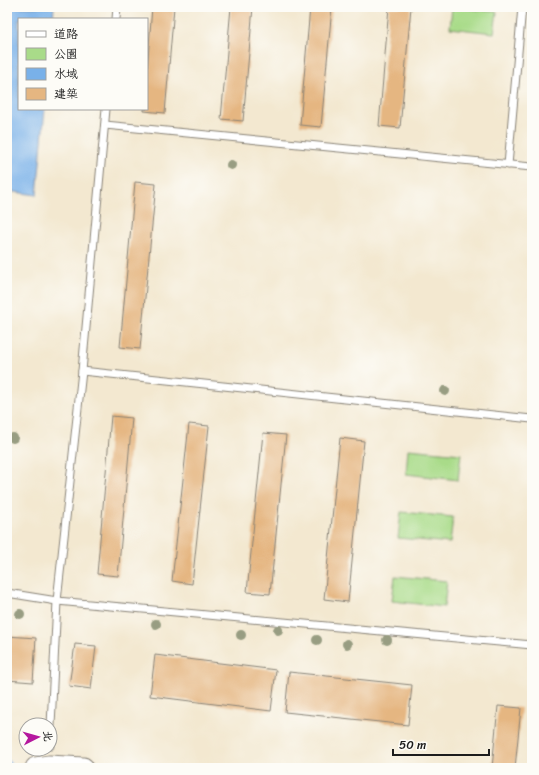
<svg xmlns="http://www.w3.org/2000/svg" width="539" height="775" viewBox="0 0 539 775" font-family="Sriracha,'LXGW WenKai TC',sans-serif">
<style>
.green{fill:#a9db89;stroke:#627c52}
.water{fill:#79b1e9;stroke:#4a6682}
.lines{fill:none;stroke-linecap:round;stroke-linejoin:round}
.stream{stroke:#79b1e9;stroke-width:4}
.building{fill:#e5b681}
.service-casing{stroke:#888276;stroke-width:9}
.secondary-casing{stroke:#888276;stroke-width:23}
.service{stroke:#fff;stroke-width:7}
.secondary{stroke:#fff;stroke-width:21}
.tree{fill:#989d82}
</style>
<rect width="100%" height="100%" fill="#fdfcf7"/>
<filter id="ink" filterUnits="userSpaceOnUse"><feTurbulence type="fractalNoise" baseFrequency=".025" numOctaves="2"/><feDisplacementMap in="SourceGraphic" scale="8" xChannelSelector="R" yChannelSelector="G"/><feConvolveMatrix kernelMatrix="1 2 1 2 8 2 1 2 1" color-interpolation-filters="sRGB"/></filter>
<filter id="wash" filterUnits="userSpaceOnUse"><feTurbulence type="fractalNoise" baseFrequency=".012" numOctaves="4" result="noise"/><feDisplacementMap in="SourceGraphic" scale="16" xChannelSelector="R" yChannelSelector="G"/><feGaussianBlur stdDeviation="0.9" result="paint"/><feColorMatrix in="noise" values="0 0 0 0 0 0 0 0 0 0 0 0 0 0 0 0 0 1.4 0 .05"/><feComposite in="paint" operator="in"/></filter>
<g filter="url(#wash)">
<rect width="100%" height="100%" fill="#f3e8d0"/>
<g class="green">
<path d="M452,7L497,12L494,33L450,28Z"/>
<path d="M408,449L461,454L458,480L406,474Z"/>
<path d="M401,512L453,517L450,543L398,538Z"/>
<path d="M395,576L447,581L444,607L392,601Z"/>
</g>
<path class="water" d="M7,7H54L53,19H19V109H45L37,195L7,191Z"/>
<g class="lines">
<path class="stream" d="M7,761L11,768"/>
</g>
<g id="blocks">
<g class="building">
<path d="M152,7H174L165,113L144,111V109H147V71Z"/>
<path d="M231,7H253L243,121L221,119Z"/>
<path d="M310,7H332L321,127L300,125Z"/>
<path d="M389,7H411L400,128L379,126Z"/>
<path d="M135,182L156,184L140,349L120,347Z"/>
<path d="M111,416L132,418L118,576L97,574Z"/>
<path d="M189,424L209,426L192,584L172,581Z"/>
<path d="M263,433L286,435L270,594L247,592Z"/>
<path d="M340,438L364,441L348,602L324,599Z"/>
<path d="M7,636L36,638L33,682L7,680Z"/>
<path d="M75,644L96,646L91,689L69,686Z"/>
<path d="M155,655L276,670L271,711L150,696Z"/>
<path d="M289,672L412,685L408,725L285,712Z"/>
<path d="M498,706L521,708L515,768H492Z"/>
</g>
</g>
</g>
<g filter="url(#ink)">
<use href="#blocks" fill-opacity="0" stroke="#888276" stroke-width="1"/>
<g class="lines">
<defs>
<g id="service">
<path d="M116,19L117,7"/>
<path d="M105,125L532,167"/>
<path d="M508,165L522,7"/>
<path d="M82,371L532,419"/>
<path d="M7,593L57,601L532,645"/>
<path d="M50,746L57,601L82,371L106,109"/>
</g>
<path id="secondary" d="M36,768L49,766L83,768"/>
</defs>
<use href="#service" class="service-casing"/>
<use href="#secondary" class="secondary-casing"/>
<use href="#service" class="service"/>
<use href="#secondary" class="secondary"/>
</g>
<g class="tree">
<circle cx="231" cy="165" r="5"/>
<circle cx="445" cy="391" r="5"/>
<circle cx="13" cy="438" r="5"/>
<circle cx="20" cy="614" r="5"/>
<circle cx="156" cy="624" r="5"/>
<circle cx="278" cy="630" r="5"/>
<circle cx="241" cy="635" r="5"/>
<circle cx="317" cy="640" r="5"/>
<circle cx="387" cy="640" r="5"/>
<circle cx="347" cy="644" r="5"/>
</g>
</g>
<rect width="539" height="775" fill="none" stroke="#fdfcf7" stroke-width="24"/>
<rect x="18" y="18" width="130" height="92" fill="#fdfcf7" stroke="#a3a29f"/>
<rect x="26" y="31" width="20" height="6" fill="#ffffff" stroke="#a3a29f"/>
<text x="54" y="38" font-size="12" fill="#1c1c1c">道路</text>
<rect x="26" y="48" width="20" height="12" fill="#a9db89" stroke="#a3a29f"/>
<text x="54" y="58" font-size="12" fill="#1c1c1c">公園</text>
<rect x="26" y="68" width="20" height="12" fill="#79b1e9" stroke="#a3a29f"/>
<text x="54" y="78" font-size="12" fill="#1c1c1c">水域</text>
<rect x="26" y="88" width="20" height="12" fill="#e5b681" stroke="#a3a29f"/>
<text x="54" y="98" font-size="12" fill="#1c1c1c">建築</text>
<g transform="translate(38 737) rotate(84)"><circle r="19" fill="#fdfcf7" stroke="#a3a29f"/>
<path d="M0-3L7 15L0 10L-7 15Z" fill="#b5179e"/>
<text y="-6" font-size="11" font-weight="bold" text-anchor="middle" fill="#1c1c1c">北</text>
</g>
<path d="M393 749v6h96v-6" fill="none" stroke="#1c1c1c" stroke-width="2"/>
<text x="399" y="749" font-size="12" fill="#1c1c1c" stroke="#fdfcf7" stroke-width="3" paint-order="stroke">50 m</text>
</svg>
